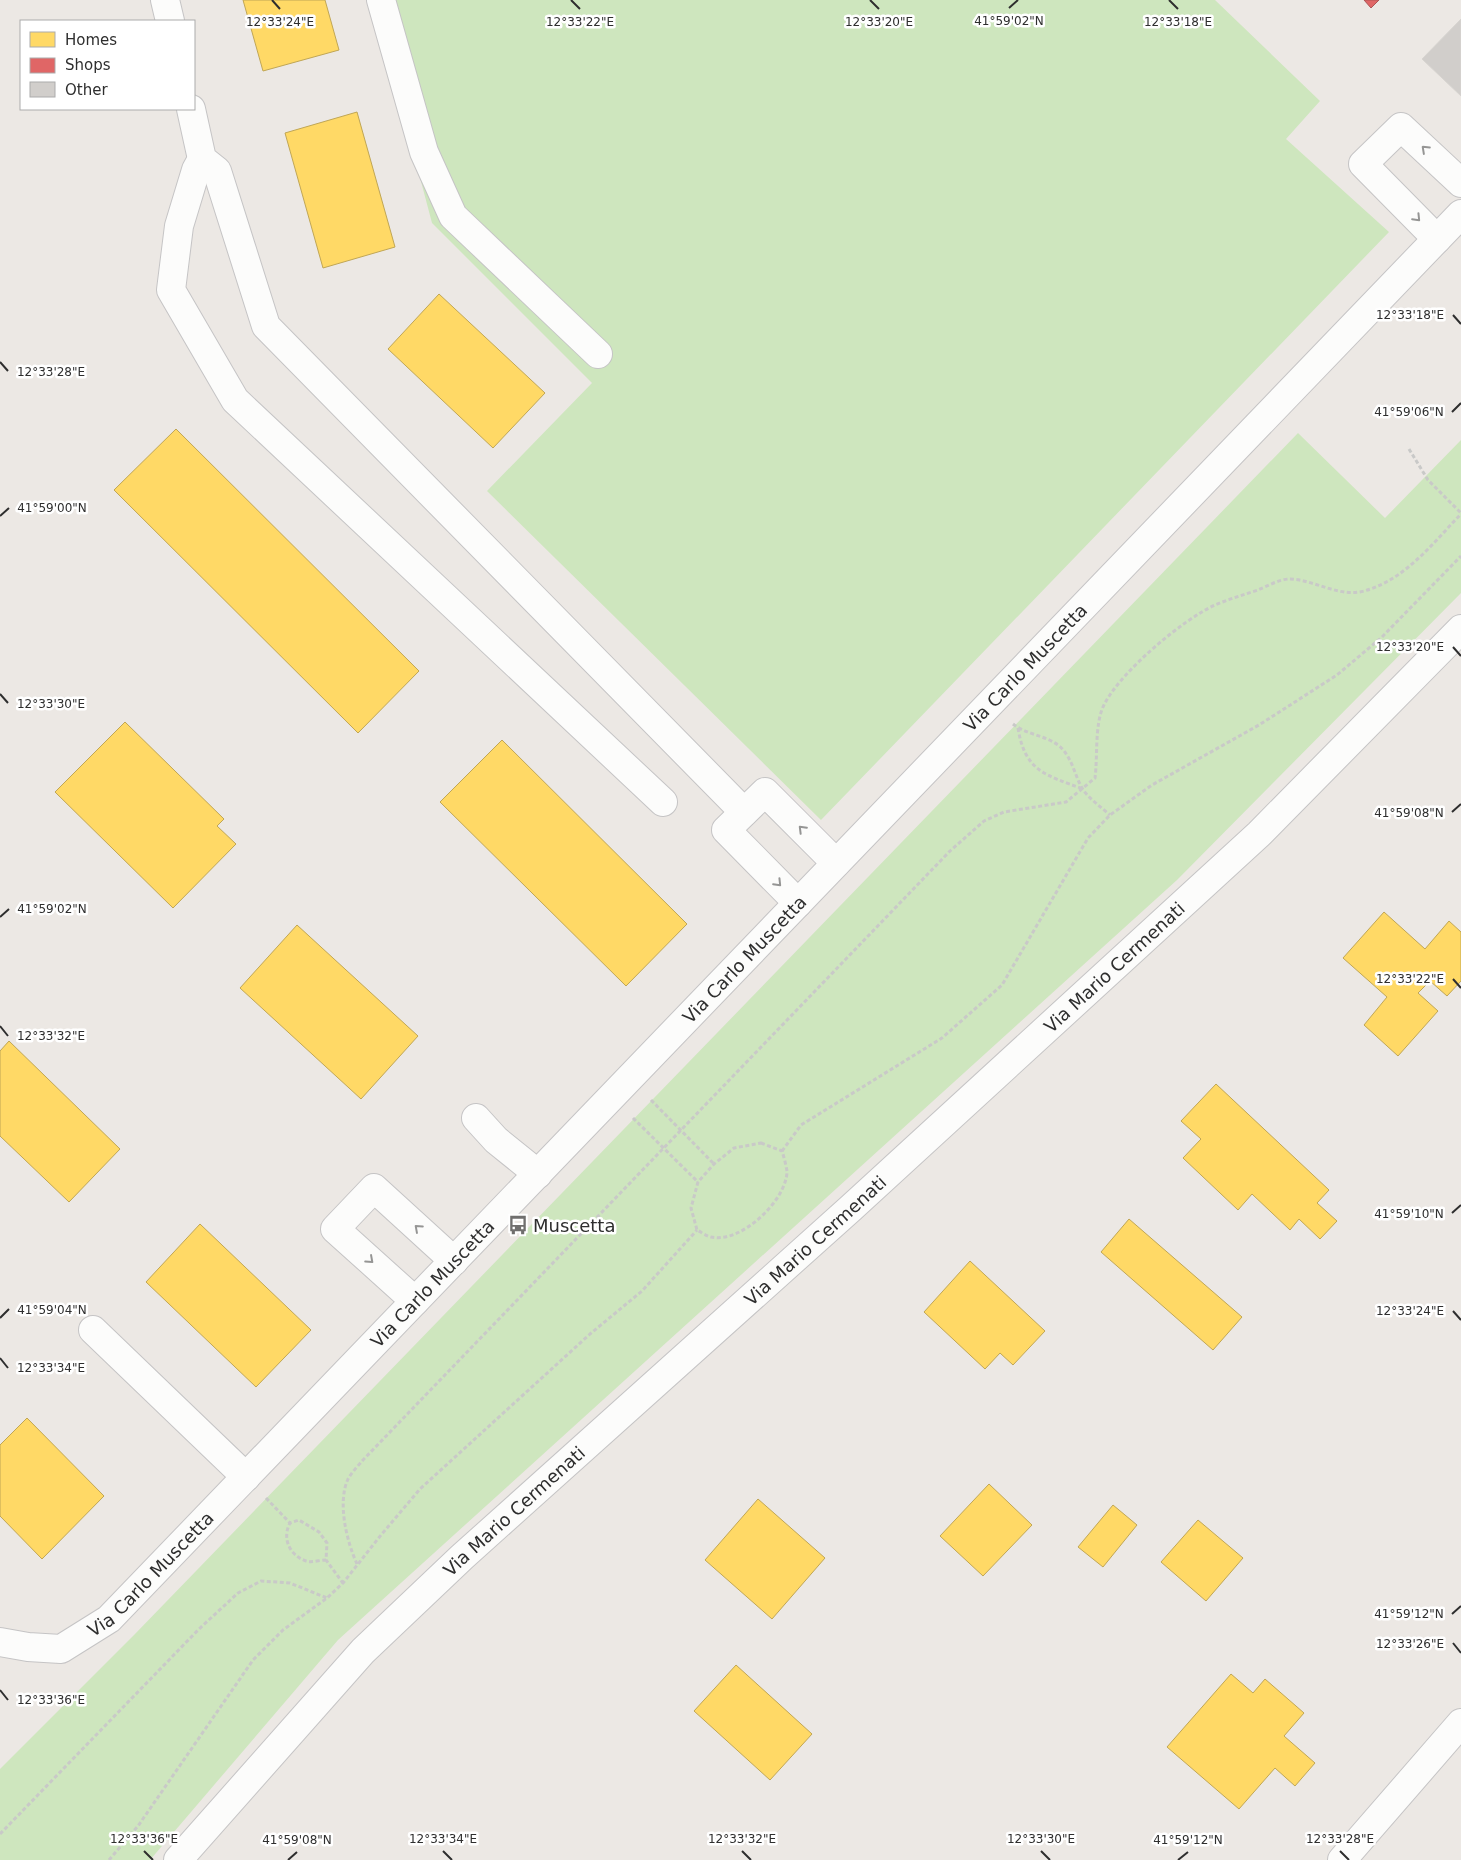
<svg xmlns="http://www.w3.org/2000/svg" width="1461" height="1860" viewBox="0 0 1461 1860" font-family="'DejaVu Sans',sans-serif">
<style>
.green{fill:#cee6be}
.homes{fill:#ffd966;stroke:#c0a655}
.shops{fill:#e06666;stroke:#ab5555}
.building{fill:#d1cecb;stroke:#d7d4d0}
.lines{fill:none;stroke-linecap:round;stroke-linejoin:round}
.minor-casing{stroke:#c5c4c5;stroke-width:30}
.path{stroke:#c9c9c8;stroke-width:3;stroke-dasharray:4 2.5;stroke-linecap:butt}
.minor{stroke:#fcfcfb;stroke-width:28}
.oneway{stroke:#959594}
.ticks{fill:none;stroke:#2e2e2e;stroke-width:2}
.labels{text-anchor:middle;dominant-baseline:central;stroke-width:5;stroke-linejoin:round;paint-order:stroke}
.street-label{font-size:18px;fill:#2e2e2e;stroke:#fff}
.poi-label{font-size:18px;fill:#2e2e2e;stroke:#fff;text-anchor:start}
.ticks-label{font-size:12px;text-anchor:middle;fill:#2e2e2e;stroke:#fff;stroke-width:5;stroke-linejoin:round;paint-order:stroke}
</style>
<rect width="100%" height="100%" fill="#ece8e4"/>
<g class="green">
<path d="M373,0H1215L1320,101L1286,139L1389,232L821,820L487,491L592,383L432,223Z"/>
<path d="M1298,433L1385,518L1461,440V593L1177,880L338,1640L150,1860H0V1769L135,1634Z"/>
</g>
<g class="homes">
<path d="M243,0H325L339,50L263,71Z"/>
<path d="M357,112L395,247L323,268L285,133Z"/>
<path d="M439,294L545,393L493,448L388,349Z"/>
<path d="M176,429L419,671L358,733L114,490Z"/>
<path d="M125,722L224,819L217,826L236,844L173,908L55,792Z"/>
<path d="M502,740L687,924L626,986L440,802Z"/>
<path d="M1384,912L1425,949L1449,921L1461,932V981L1447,996L1430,981L1418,993L1438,1011L1398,1056L1364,1025L1387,997L1343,958Z"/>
<path d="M297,925L418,1036L361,1099L240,988Z"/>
<path d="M9,1041L120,1149L69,1202L0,1136V1051Z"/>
<path d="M1216,1084L1329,1190L1317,1203L1337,1221L1320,1239L1299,1219L1290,1230L1252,1194L1238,1210L1183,1158L1201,1139L1181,1121Z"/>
<path d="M1129,1219L1242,1317L1213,1350L1101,1252Z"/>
<path d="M200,1224L311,1330L256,1387L146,1282Z"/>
<path d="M970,1261L1045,1331L1013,1365L1000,1353L985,1369L924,1312Z"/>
<path d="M27,1418L104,1496L42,1559L0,1516V1445Z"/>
<path d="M989,1484L1032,1525L983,1576L940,1536Z"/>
<path d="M758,1499L825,1558L772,1619L705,1560Z"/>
<path d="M1113,1505L1137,1525L1103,1567L1078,1547Z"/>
<path d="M1198,1520L1243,1558L1206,1601L1161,1562Z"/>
<path d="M736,1665L812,1734L770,1780L694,1711Z"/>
<path d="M1231,1674L1253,1693L1265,1679L1304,1713L1284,1736L1315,1763L1295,1786L1275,1768L1239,1809L1167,1747Z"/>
</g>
<path class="shops" d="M1364,0H1379L1371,8Z"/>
<path class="building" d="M1461,19V96L1422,59Z"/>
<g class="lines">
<defs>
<g id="minor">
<path d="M165,0L170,21"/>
<path d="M381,0L424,152L453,216L598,354"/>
<path d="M191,109L202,159L217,171L266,326L744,812"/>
<path d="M202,159L196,170L179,226L171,290L235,400L663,802"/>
<path d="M1437,239L1363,164L1401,127L1461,183"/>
<path d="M798,903L726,830L765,792L836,863"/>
<path d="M476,1118L496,1140L538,1174"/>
<path d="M415,1301L335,1229L374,1188L454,1261"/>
<path d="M93,1330L246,1477"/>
<path id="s1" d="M0,1642L28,1647L61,1649L109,1619L1461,214"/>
<path id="s2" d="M178,1860L363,1651L462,1557L851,1208L1259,834L1461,629"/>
<path d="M1342,1860L1461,1723"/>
</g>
</defs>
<use href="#minor" class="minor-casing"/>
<g class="path">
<path d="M1409,449L1428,480L1461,513"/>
<path d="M1013,724C1025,734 1044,735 1058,745C1072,756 1074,774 1082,788C1088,798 1101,807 1110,815"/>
<path d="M1018,728C1025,772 1046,775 1083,789"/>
<path d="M651,1100L714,1164"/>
<path d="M633,1118L698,1182"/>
<path d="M761,1143L782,1151C784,1157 786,1165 787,1171C787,1200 741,1244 711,1237C706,1236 701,1232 697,1230L691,1208L698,1182L714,1164L734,1148Z"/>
<path d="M782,1151L801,1125L942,1038L1002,985L1088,838L1110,815L1152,785L1259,725L1337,675L1382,637L1461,556"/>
<path d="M266,1498L290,1523"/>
<path d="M326,1560C320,1560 311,1563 306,1561C289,1555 282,1538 290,1523L299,1520L319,1532L327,1543L326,1560L343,1583"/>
<path d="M357,1564C347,1542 337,1503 348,1479C352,1472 358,1466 363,1460L950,851L984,821L1004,812L1066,802L1095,778C1098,756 1094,722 1105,703C1122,671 1182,620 1215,605C1229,599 1243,595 1258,590C1267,586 1280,579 1290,579C1315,580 1340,598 1364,591C1405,580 1433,543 1461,514"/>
<path d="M0,1834L199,1629L238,1593L261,1581L290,1583L327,1598"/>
<path d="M109,1860L138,1826L253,1660L283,1630L327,1598L343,1583L381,1535L420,1489L590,1334L642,1291L697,1230"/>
</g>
<use href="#minor" class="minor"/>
</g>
<defs><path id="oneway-chevron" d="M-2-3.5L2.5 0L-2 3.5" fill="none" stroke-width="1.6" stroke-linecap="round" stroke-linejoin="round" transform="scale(1.25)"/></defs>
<g class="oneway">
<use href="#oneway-chevron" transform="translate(1425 149) rotate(-137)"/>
<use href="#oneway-chevron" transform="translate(1417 218) rotate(46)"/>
<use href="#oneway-chevron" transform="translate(802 829) rotate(-135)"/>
<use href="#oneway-chevron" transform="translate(778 883) rotate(46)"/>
<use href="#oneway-chevron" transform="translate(418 1228) rotate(-138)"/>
<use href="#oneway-chevron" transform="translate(370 1260) rotate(42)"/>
</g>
<path class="ticks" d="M272,0L280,9M571,0L580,9M870,0L879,9M1169,0L1178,9M1009,8L1018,0M1453,315L1461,324M0,362L8,371M1452,412L1461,403M0,516L9,508M1453,647L1461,656M0,694L8,703M1452,812L1461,804M0,917L9,909M1453,979L1461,988M0,1026L8,1036M1452,1213L1461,1205M1453,1311L1461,1320M0,1318L9,1309M0,1358L8,1368M1452,1614L1461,1606M1453,1643L1461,1653M0,1690L8,1700M144,1851L153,1860M443,1851L452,1860M742,1851L751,1860M1041,1851L1050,1860M1340,1851L1349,1860M288,1860L297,1852M1178,1860L1188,1852"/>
<defs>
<symbol id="bus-bare" viewBox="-9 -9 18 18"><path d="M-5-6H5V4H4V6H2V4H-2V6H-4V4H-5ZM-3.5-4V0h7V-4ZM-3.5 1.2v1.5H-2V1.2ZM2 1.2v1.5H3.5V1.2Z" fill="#706f6e" stroke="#fff" stroke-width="2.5" paint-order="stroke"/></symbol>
</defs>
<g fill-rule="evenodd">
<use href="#bus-bare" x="504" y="1211" width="28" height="28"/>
</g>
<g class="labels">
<g class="street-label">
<text stroke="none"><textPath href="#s1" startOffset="1439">Via Carlo Muscetta</textPath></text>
<text stroke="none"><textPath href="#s1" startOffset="1034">Via Carlo Muscetta</textPath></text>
<text stroke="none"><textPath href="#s2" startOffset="1295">Via Mario Cermenati</textPath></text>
<text stroke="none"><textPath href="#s2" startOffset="890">Via Mario Cermenati</textPath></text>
<text stroke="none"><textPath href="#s1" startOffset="584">Via Carlo Muscetta</textPath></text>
<text stroke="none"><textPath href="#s2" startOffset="485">Via Mario Cermenati</textPath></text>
<text stroke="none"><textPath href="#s1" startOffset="179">Via Carlo Muscetta</textPath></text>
</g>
<g class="poi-label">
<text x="533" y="1225">Muscetta</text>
</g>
</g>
<g class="ticks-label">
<text x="1009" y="25">41°59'02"N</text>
<text x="280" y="26">12°33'24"E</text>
<text x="580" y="26">12°33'22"E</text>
<text x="879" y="26">12°33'20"E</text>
<text x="1178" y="26">12°33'18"E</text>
<text x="1410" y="319">12°33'18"E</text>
<text x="51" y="376">12°33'28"E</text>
<text x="1409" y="416">41°59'06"N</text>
<text x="52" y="512">41°59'00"N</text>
<text x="1410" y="651">12°33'20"E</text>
<text x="51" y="708">12°33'30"E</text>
<text x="1409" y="817">41°59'08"N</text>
<text x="52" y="913">41°59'02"N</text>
<text x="1410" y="983">12°33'22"E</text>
<text x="51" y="1040">12°33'32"E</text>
<text x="1409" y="1218">41°59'10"N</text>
<text x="52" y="1314">41°59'04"N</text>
<text x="1410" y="1315">12°33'24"E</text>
<text x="51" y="1372">12°33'34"E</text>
<text x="1409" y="1618">41°59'12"N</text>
<text x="1410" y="1648">12°33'26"E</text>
<text x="51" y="1704">12°33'36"E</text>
<text x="144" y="1843">12°33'36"E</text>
<text x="443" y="1843">12°33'34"E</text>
<text x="742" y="1843">12°33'32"E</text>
<text x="1041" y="1843">12°33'30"E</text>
<text x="1340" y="1843">12°33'28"E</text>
<text x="297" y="1844">41°59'08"N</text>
<text x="1188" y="1844">41°59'12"N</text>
</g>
<rect x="20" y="20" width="175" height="90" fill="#ffffff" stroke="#ababab"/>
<rect x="30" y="32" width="25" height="15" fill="#ffd966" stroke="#ababab"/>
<text x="65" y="45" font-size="15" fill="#2e2e2e">Homes</text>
<rect x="30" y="58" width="25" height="15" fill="#e06666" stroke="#ababab"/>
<text x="65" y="70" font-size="15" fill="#2e2e2e">Shops</text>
<rect x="30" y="82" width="25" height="15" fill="#d1cecb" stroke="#ababab"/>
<text x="65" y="95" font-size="15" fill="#2e2e2e">Other</text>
</svg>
